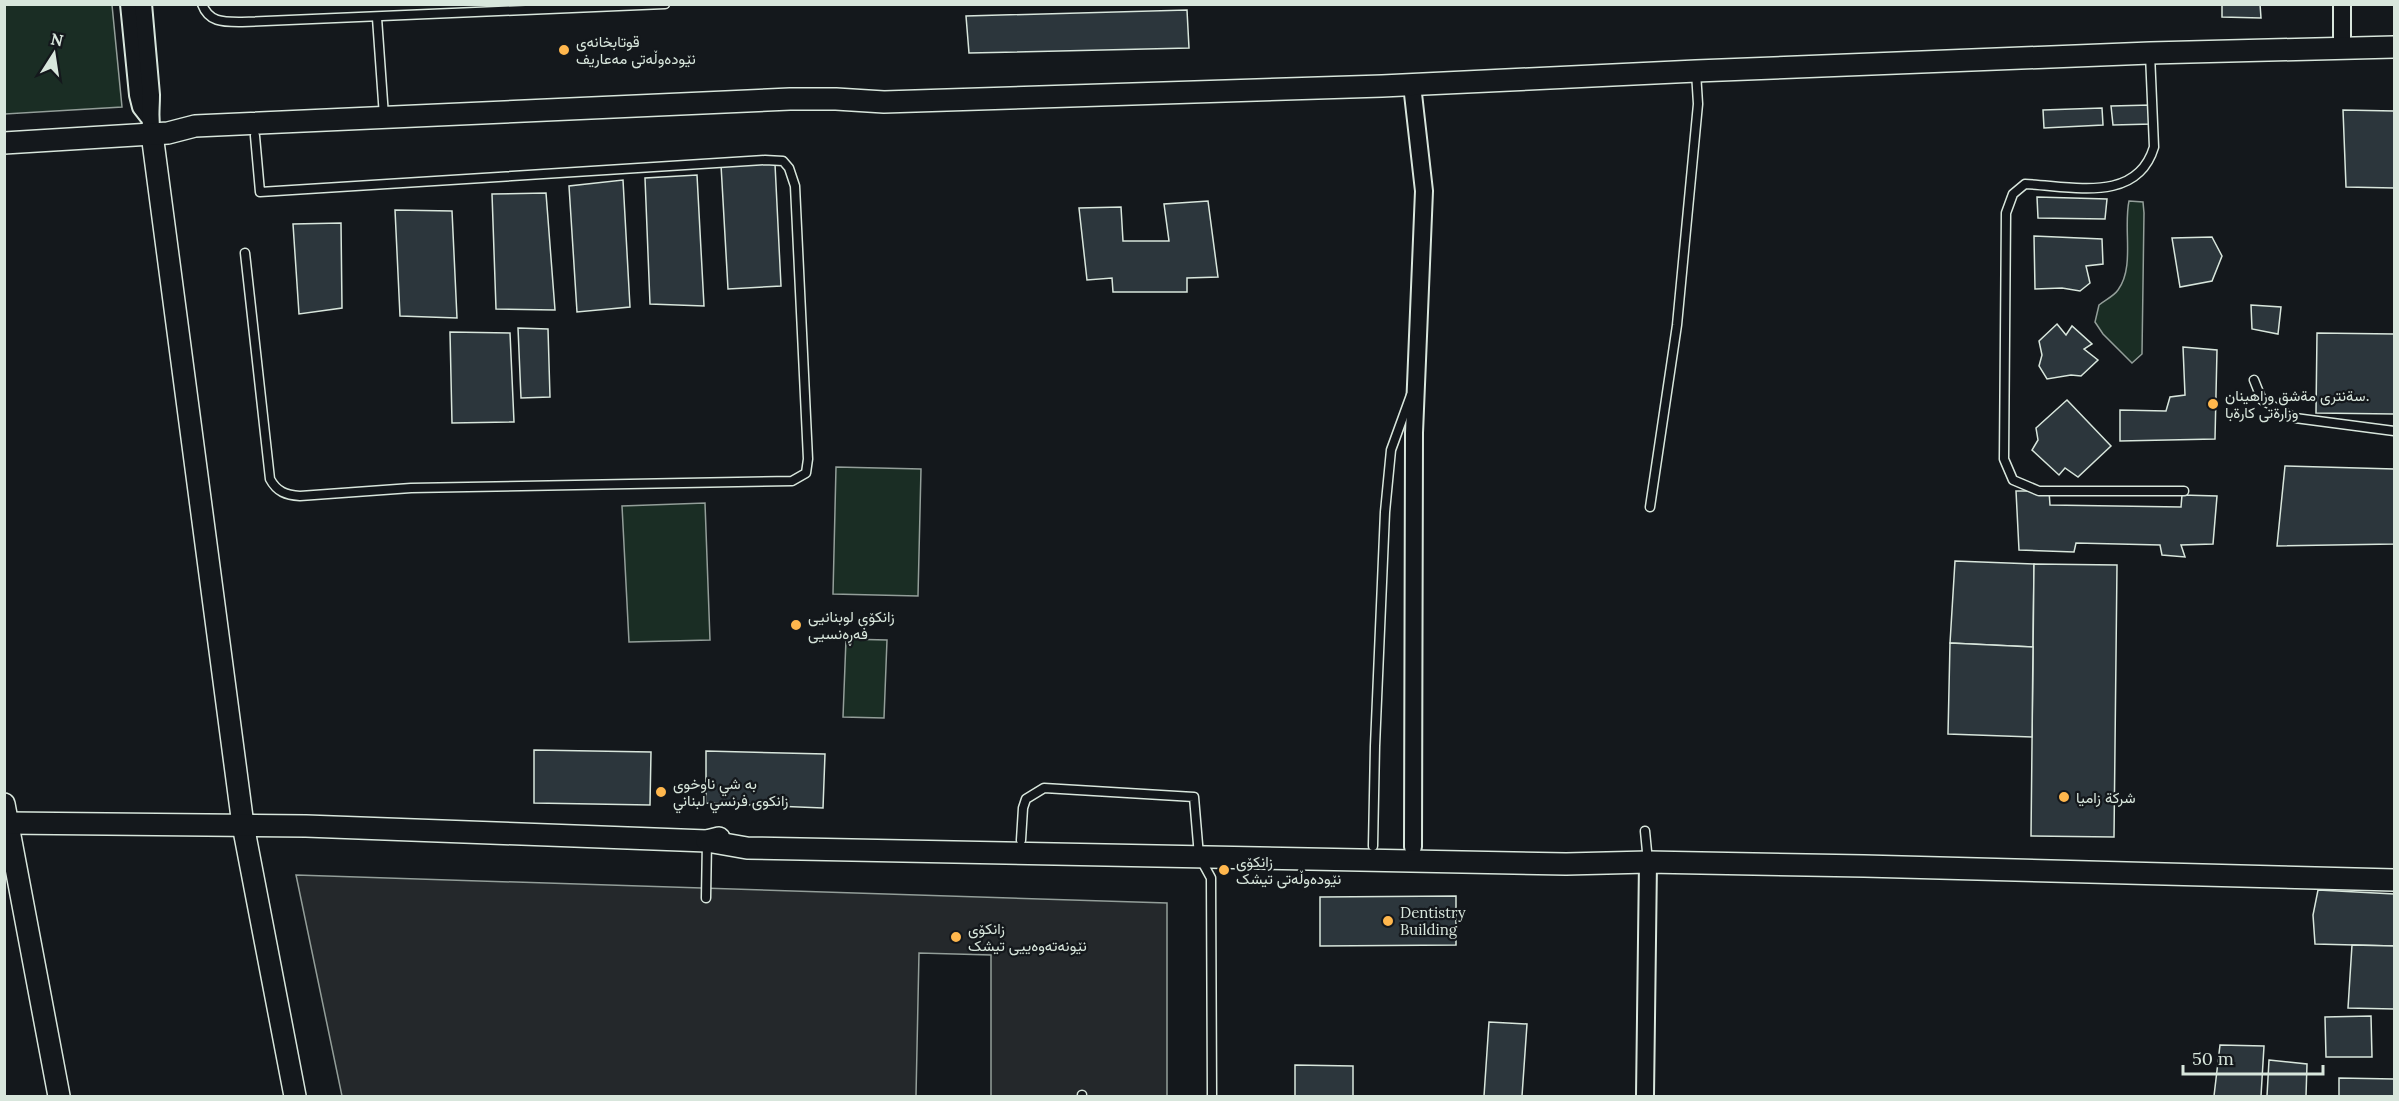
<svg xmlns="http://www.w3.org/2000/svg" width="2399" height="1101" viewBox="0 0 2399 1101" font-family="Lora,Vazirmatn,serif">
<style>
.green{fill:#1a2d24;stroke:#939e99;stroke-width:1.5}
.parking{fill:#24282b;stroke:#939e99;stroke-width:1.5}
.building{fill:#2c363c;stroke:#d8e6dc;stroke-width:1.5}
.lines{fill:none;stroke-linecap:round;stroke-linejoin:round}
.service-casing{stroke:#d8e6dc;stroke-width:11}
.minor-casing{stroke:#d8e6dc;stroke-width:20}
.tertiary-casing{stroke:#d8e6dc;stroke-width:24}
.service{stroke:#14181c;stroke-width:8}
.minor{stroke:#14181c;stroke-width:16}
.tertiary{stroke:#14181c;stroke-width:21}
.poi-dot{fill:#ffb74d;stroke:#14181c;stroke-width:2}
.labels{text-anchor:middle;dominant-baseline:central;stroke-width:4.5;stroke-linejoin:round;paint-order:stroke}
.poi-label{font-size:15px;fill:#d8e6dc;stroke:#14181c;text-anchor:start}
</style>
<rect width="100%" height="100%" fill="#14181c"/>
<g class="green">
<path d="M5,4L112,5L122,107L5,114Z"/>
<path d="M2129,201L2143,202L2144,213L2142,354L2132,363L2103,334L2095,322L2099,305C2105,300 2114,296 2118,290C2135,267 2123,229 2129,201Z"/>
<path d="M836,467L921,469L918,596L833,594Z"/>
<path d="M705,503L710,640L629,642L622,506Z"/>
<path d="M846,639L887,640L884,718L843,717Z"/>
</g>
<path class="parking" d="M296,875L1167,903V1096H991V955L919,953L916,1096H342Z"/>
<g class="building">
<path d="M2222,4H2260L2261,18L2222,17Z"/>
<path d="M1187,10L1189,48L969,53L966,16Z"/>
<path d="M2151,105L2152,124L2113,125L2111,106Z"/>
<path d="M2102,108L2103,125L2044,128L2043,110Z"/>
<path d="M2343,110L2394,111V188L2346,187Z"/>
<path d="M775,164L781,286L728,289L721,165Z"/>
<path d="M697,175L704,306L650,304L645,178Z"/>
<path d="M623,180L630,307L577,312L569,186Z"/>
<path d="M546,193L555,310L496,309L492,194Z"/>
<path d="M2037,197L2107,199L2105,219L2038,218Z"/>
<path d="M1208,201L1218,277L1187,278V292H1113L1112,278L1087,280L1079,208L1121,207L1123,241H1169L1164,204Z"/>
<path d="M395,210L452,211L457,318L400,316Z"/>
<path d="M341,223L342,308L299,314L293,224Z"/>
<path d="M2034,236L2102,239L2103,264L2086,266L2090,283L2080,291L2062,288L2035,289Z"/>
<path d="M2212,237L2222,256L2212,281L2180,287L2172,238Z"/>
<path d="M2251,305L2281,307L2278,334L2252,329Z"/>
<path d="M2057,324L2066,335L2072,326L2092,344L2084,349L2098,360L2081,376L2071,375L2047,379L2039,366L2042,355L2039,341Z"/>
<path d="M518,328L548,329L550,397L521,398Z"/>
<path d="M450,332L510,333L514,422L452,423Z"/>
<path d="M2317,333L2394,334V414L2316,413Z"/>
<path d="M2183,347L2217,350L2215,439L2120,441V410L2166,411L2170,397L2185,395Z"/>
<path d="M2067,400L2111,446L2078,477L2065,468L2059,475L2032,450L2038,440L2036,428Z"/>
<path d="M2285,466L2394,469V544L2277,546Z"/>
<path d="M2016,491H2049L2050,505L2181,507L2182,495L2217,496L2213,544L2181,545L2185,557L2162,555L2160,545L2076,543L2074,552L2019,550Z"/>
<path d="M1955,561L2034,564L2033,647L1950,643Z"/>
<path d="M2034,564L2117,565L2114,837L2031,836Z"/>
<path d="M1950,643L2033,647L2032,737L1948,734Z"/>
<path d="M534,750L651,752L650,805L534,803Z"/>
<path d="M706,751L825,754L823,808L706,803Z"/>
<path d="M2318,890L2394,894V946L2315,944L2313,915Z"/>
<path d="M1456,896V945L1320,946V897Z"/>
<path d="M2352,945L2394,946V1009L2348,1008Z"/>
<path d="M2371,1016L2372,1057H2326L2325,1017Z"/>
<path d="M1489,1022L1527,1024L1522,1096H1484Z"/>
<path d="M2220,1045L2264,1046L2261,1096H2214Z"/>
<path d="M2269,1060L2307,1064L2306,1096H2267Z"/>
<path d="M1295,1065L1353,1066V1096H1295Z"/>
<path d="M2339,1078L2394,1079V1096H2339Z"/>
</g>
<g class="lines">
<defs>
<g id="service">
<path d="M202,4C209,23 224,22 242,22L665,4"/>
<path d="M377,18L384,116"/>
<path d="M2150,54L2154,147C2137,204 2072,186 2025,184L2013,194L2006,213L2004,459L2013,480L2039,491H2184"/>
<path d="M245,253L270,479C277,492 286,495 300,496L411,488L792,481L806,473L808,459L795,186L789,168L783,161L765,160L260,192L255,136"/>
<path d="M2254,380L2262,400L2295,418L2394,431"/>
<path d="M1650,507L1677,325L1698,104L1696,72"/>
<path d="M1645,831L1648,862"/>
<path d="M1021,840L1023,808L1026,799L1044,788L1194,797L1199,856L1211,878L1212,1096"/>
<path d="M1373,846L1375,746L1385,512L1391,450L1411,395"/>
<path d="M706,898L707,841"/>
<path d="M1082,1096V1095"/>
</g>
<g id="minor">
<path d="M129,4L138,95L141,107L148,116"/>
<path d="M143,4L151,95C151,111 149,117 152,134"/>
<path d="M2342,4V48"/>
<path d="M1412,85L1424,191L1414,433L1413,847"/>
<path d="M1645,1096L1648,862"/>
</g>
<g id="tertiary">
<path d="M152,134L243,825L295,1096"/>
<path d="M4,143L168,133L195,126L790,99H836L884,102L1382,86L1696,71L2150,53L2394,47"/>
<path d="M4,804L59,1096"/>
<path d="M7,823L306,826L707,841L719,838"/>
<path d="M707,841L747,848L1566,864L1648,862L1864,866L2394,880"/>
</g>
</defs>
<use href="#service" class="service-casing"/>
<use href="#minor" class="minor-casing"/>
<use href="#tertiary" class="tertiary-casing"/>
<use href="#service" class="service"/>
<use href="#minor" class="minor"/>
<use href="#tertiary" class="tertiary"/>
</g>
<g class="poi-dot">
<circle cx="564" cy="50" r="6"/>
<circle cx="2213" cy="404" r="6"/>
<circle cx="796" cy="625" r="6"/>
<circle cx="661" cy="792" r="6"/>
<circle cx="2064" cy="797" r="6"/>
<circle cx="1224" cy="870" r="6"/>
<circle cx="1388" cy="921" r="6"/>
<circle cx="956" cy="937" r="6"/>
</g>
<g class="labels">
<g class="poi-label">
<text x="576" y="41">قوتابخانەی<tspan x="576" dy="17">نێودەوڵەتی مەعاریف</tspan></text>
<text x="2225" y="395">سةنترى مةشق وراهينان.<tspan x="2225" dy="17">وزارةتى كارةبا</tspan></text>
<text x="808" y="616">زانکۆی لوبنانیی<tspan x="808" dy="17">فەڕەنسیی</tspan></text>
<text x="673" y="783">به شي ناوخوى<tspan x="673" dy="17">زانكوى فرنسي لبناني</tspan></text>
<text x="2076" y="797">شركة زاميا</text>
<text x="1236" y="861">زانکۆی<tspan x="1236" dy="17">نێودەوڵەتی تیشک</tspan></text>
<text x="1400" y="912">Dentistry<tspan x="1400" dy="17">Building</tspan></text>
<text x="968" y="928">زانکۆی<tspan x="968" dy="17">نێونەتەوەییی تیشک</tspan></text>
</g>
</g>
<rect width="2399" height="1101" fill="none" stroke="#d8e6dc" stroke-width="12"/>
<g transform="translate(54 54) rotate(12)" stroke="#14181c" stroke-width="4.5" paint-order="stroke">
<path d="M0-4.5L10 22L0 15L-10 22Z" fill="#d8e6dc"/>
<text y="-9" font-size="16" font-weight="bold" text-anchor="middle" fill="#d8e6dc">N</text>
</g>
<path d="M2183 1065v9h140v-9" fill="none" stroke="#d8e6dc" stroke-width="3"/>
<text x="2192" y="1065" font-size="18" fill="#d8e6dc" stroke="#14181c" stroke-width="4.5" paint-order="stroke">50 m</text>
</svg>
